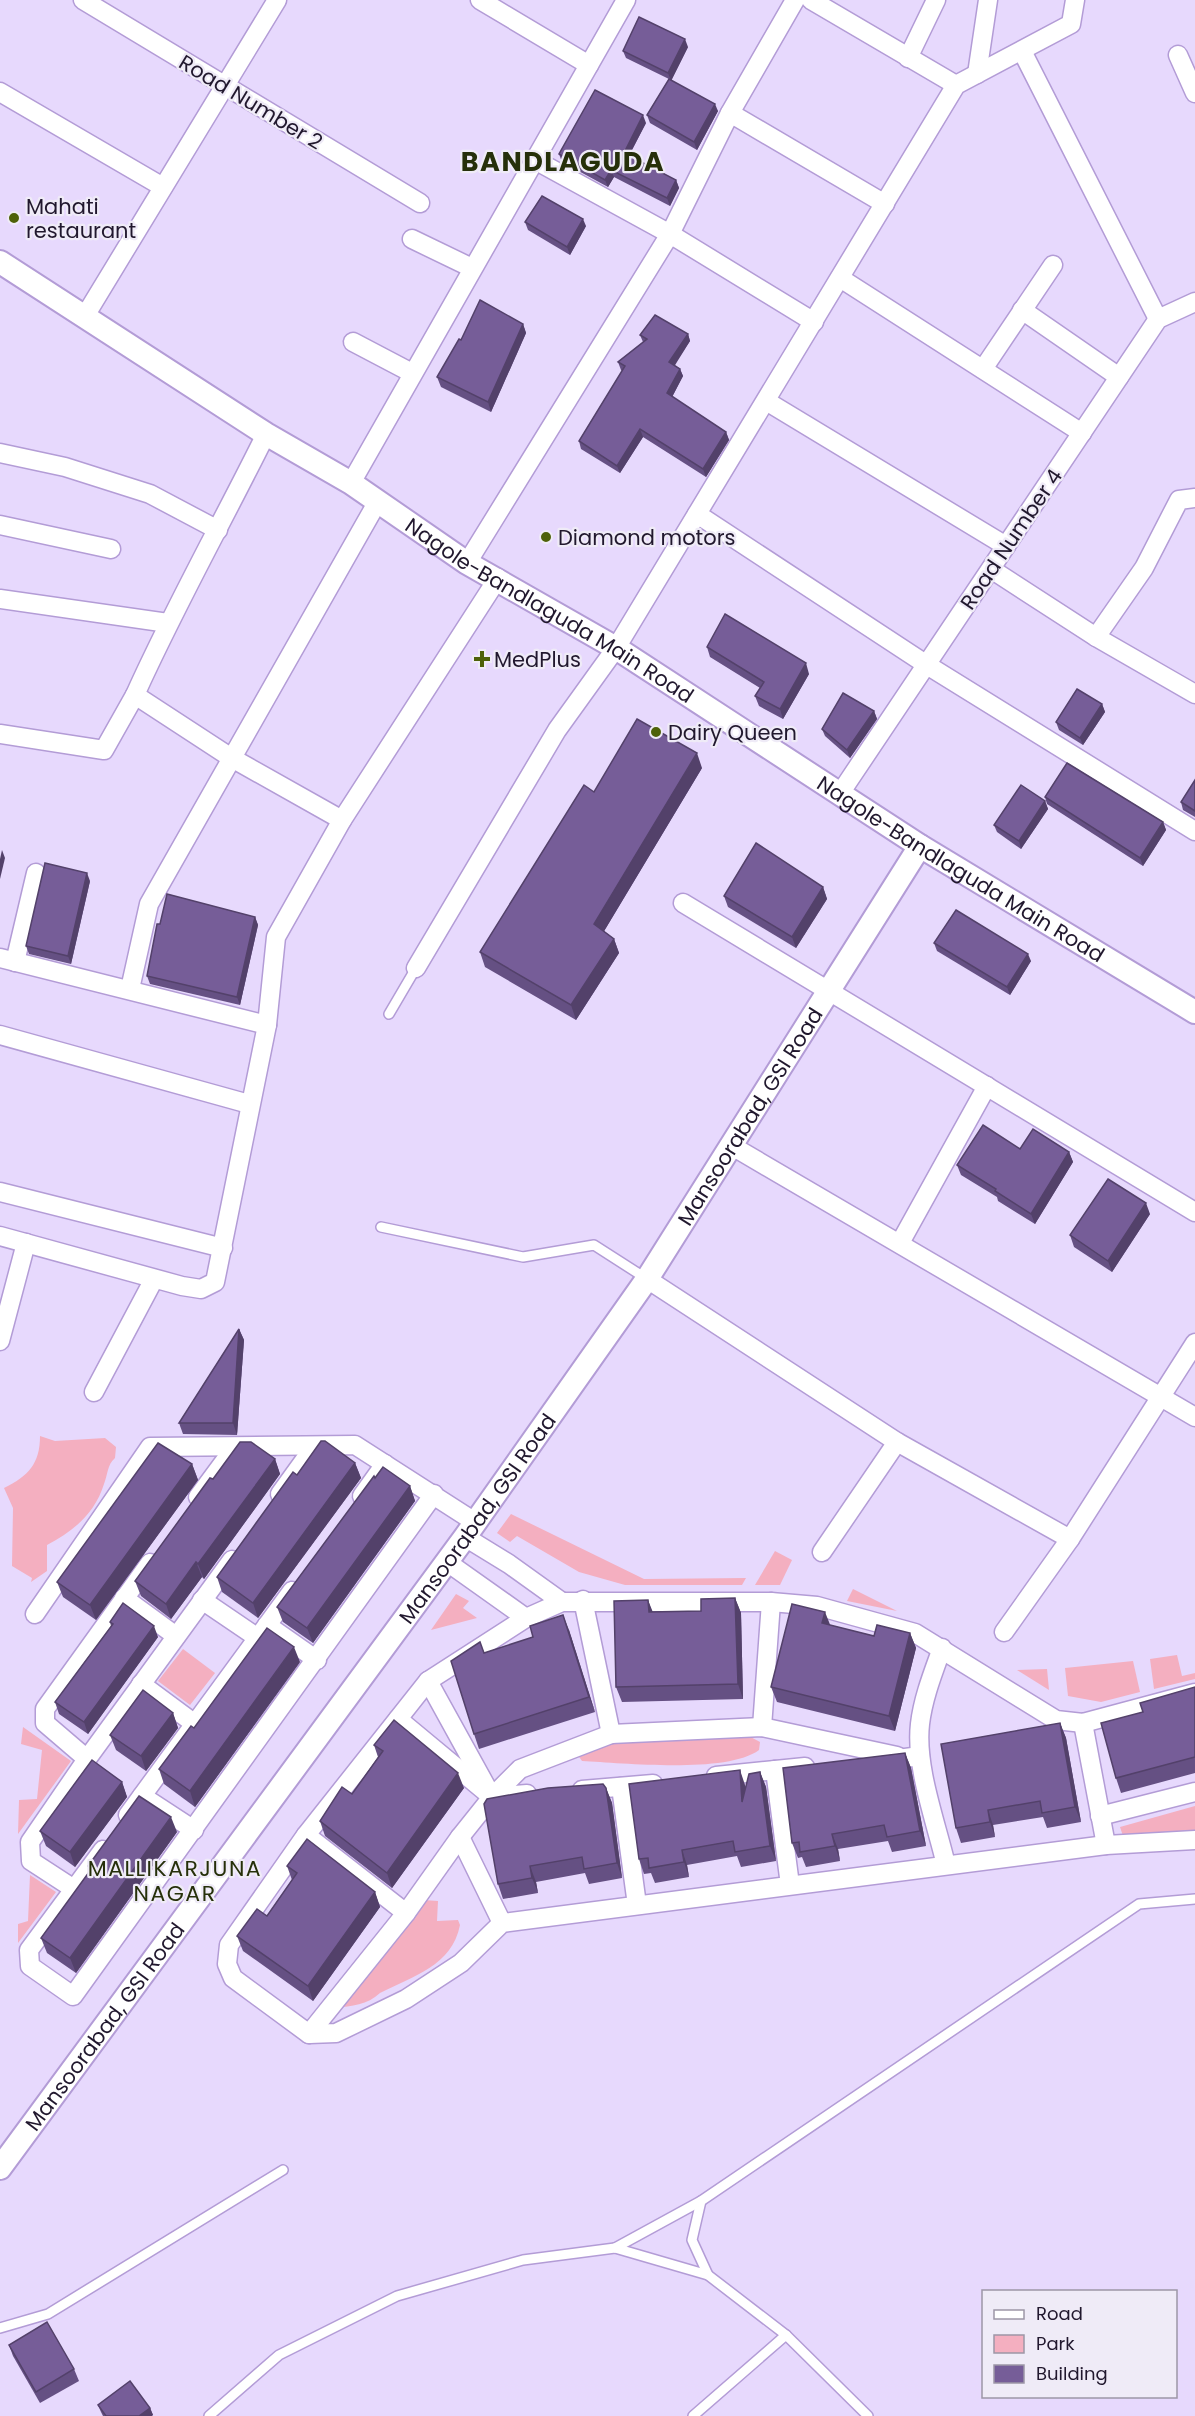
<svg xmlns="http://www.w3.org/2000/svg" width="1195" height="2416" viewBox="0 0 1195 2416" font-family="Poppins,sans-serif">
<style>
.green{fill:#f4afc0}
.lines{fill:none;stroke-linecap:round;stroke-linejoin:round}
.service-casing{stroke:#b39cd6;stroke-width:12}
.minor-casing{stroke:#b39cd6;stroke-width:21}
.tertiary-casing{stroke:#b39cd6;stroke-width:26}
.service{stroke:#fff;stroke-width:9}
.minor{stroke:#fff;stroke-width:18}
.tertiary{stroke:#fff;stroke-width:22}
.wall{fill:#655083}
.shaded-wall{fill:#53416a}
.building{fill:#765d98;stroke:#53416a;stroke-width:1.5}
.poi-dot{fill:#4e6109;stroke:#efebf7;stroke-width:2}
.labels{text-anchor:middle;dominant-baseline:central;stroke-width:4.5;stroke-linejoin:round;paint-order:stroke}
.street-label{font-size:21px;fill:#21182e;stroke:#efebf7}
.poi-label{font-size:21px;fill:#21182e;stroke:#efebf7;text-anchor:start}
.neighbourhood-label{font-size:22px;letter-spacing:1.5px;fill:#26300a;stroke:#efebf7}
.district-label{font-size:27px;font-weight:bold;letter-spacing:1.5px;fill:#26300a;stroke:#efebf7}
</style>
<rect width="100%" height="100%" fill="#e7d9fd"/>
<g class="green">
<path d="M40,1436L55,1441L105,1438L116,1447L115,1458C107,1465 108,1474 104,1484C95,1513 74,1531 47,1545V1571L31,1582L32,1578L12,1566L13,1508L4,1488C28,1476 40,1464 40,1436Z"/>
<path d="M511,1514L644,1579L746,1578L742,1585H625L579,1572L517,1536L510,1542L497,1533Z"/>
<path d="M775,1551L792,1560L780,1585H755Z"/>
<path d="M853,1589L897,1611L847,1601Z"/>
<path d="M456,1594L469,1601L463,1608L477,1618L431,1630Z"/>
<path d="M183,1649L215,1673L190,1705L158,1681Z"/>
<path d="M1177,1655L1182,1676L1195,1673V1679L1154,1689L1150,1659Z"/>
<path d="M1133,1661L1140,1692L1101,1702L1068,1696L1065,1668Z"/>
<path d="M1047,1669L1049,1690L1017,1670Z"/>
<path d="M23,1727L71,1761L18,1834L19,1800L37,1799L42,1750L21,1744Z"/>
<path d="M745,1734L760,1742L759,1750C727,1774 623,1763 582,1761L575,1751L585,1743Z"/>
<path d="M1195,1806V1831L1123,1836L1120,1827Z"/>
<path d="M30,1875L56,1892L18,1943V1924L28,1921Z"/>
<path d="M409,1899L438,1901L437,1921L458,1920L460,1925C452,1966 413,1976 380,1993C367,2005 352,2006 335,2008Z"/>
</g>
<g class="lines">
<defs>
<g id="service">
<path d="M389,1014L416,968"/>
<path d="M381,1227L523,1257L594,1245L647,1279"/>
<path d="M701,2201L692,2240L708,2275"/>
<path d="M615,2248L701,2201L1139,1904L1195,1899"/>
<path d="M0,2328L48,2314L283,2170"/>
<path d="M209,2416L279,2355L397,2296L523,2260L615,2248L708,2275L786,2335L868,2416"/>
<path d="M693,2416L786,2335"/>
</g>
<g id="minor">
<path d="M83,0L420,203"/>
<path d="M480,0L589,65"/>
<path d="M811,0L956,85"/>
<path d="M1022,51L1158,319"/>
<path d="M1178,55L1195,93"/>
<path d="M908,58L936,0"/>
<path d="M977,74L988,0"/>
<path d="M0,92L163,187"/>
<path d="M730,113L885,204"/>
<path d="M535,160L670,234L814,322"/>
<path d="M412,239L472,268"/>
<path d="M840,278L1082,433"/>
<path d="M1022,310L1119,377"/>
<path d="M85,316L277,0"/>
<path d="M353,342L412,373"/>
<path d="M983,369L1053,265"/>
<path d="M766,401L1006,546"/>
<path d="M266,434C223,521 175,606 135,695L230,757L342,820"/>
<path d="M0,453L65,467L150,494L218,530"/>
<path d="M351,483L626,0"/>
<path d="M697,514L927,665L1195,831"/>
<path d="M0,525L111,549"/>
<path d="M467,563L670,234L730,113L795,0"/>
<path d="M991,569L1096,637L1195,694"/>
<path d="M0,599L168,623"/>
<path d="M1096,637L1144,568L1179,500L1195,498"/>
<path d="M0,734L104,750L135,695"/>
<path d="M841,792L1158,319L1195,302"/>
<path d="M683,903L1195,1212"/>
<path d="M0,958L267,1025"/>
<path d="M15,962L36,873"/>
<path d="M416,968L557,730L616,648L956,85L1071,24L1075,0"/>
<path d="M130,989L149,904L378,501"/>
<path d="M0,1035L249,1104"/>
<path d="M732,1146L1195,1417"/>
<path d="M0,1192L223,1248"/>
<path d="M0,1236L182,1286L201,1289L215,1282L267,1025L276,937L342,820L498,578"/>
<path d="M900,1243L987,1086"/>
<path d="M647,1279L897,1442L1070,1539"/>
<path d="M0,1341L26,1243"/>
<path d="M94,1392L154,1279"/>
<path d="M280,1494L314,1447"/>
<path d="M362,1496L385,1464"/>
<path d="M198,1497L235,1447"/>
<path d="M465,1537L509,1564L562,1602"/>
<path d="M822,1552L897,1442"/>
<path d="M447,1562L526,1618"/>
<path d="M150,1563L45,1709V1723L87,1759L232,1560"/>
<path d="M124,1598L176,1636"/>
<path d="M202,1600L258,1638"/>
<path d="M35,1614L150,1447L355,1445L475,1522"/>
<path d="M267,1625L317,1660"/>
<path d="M1004,1632L1070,1539L1195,1343"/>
<path d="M942,1648C933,1673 923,1698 920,1724C915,1767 936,1822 946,1865"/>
<path d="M141,1684L195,1724"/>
<path d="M1195,1693L1083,1723L1056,1720L915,1633L817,1606L771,1602H562L526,1618L428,1681L306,1835L229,1945L227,1964L233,1978L309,2034L336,2033L406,1999L461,1963L502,1923L1106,1845L1195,1840"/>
<path d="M398,1719L492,1797L527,1794"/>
<path d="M1083,1723L1106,1845"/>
<path d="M762,1727L771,1602"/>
<path d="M611,1734L762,1727L897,1756"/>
<path d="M883,1761L920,1756"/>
<path d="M775,1770L790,1885"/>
<path d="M716,1776L805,1767"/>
<path d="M621,1787L637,1905"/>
<path d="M582,1790L653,1784"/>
<path d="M142,1796L194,1830"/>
<path d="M492,1797L520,1769L611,1734L583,1600"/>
<path d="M128,1815L292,1591"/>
<path d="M1100,1816L1195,1792"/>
<path d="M306,1835L406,1913L460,1837L492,1797L428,1681"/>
<path d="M460,1837L502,1923"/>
<path d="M103,1850L29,1950L30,1966L73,1996L434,1494"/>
<path d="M74,1889L31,1861L30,1842L87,1759"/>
<path d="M309,2034L406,1913"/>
</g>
<g id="tertiary">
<path id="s1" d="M0,262L266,434L351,483L467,563L616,648L920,846L1195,1012"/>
<path id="s2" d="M0,2168L465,1537L647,1279L920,846"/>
</g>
</defs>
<use href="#service" class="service-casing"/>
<use href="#minor" class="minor-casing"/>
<use href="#tertiary" class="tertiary-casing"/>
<use href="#service" class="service"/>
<use href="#minor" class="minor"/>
<use href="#tertiary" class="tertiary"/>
</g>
<g class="wall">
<path d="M688,47L671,81L718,111L697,150L650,123L647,115L669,79L626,58L623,51Z"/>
<path d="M646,123L629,156L676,180L679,188L670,206L614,177L608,187L562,162L559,154Z"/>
<path d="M525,222L586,226L570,255L528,230Z"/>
<path d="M523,324L526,333L491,412L441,387L437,377L461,340Z"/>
<path d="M688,334L690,341L674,365L680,369L683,376L672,397L726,432L729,440L706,477L643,437L620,473L581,449L579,441L622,371L621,370L618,362L643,342L640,335Z"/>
<path d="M707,647L809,674L783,719L759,706L755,696L760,688L710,657Z"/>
<path d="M1102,704L1105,712L1083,745L1059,730L1056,722Z"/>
<path d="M874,711L877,719L850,758L825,736L822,729Z"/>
<path d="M702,768L604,931L614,939L619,953L576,1020L485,967L480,952L594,792Z"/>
<path d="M1195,780V817L1183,810L1181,802Z"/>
<path d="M1045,797L1163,822L1166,830L1143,866L1047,804Z"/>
<path d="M1045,801L1048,809L1021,849L997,832L994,825Z"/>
<path d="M90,881L71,964L29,954L26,946Z"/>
<path d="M823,887L827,899L796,948L728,907L724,896Z"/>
<path d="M255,917L258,925L240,1005L150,984L147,976L160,924Z"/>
<path d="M934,943L1031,961L1010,995L937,951Z"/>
<path d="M1020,1149L1069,1152L1073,1162L1035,1224L998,1201L997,1197L961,1175L957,1165Z"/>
<path d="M1150,1214L1112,1272L1074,1247L1070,1235Z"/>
<path d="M239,1329L244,1340L237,1435L183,1434L179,1423Z"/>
<path d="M275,1459L280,1474L204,1579L202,1577L171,1619L141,1596L135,1581L213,1479Z"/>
<path d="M355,1463L361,1478L258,1618L222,1592L217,1577L297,1475Z"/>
<path d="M192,1464L198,1480L96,1620L63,1597L57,1582Z"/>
<path d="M375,1478L410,1486L415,1501L313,1643L283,1622L277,1607Z"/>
<path d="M735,1598L741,1613L743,1699L622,1702L616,1687L648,1600L652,1612L701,1611Z"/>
<path d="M110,1622L158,1637L88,1734L59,1714L55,1702L111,1626Z"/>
<path d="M830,1626L874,1636L910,1633L916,1648L895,1731L777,1702L771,1687Z"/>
<path d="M569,1630L595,1712L479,1749L474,1734L484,1653L533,1637Z"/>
<path d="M300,1662L195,1807L164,1784L159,1769L194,1728Z"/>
<path d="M1195,1687V1773L1121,1793L1116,1778Z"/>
<path d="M173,1713L178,1728L146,1771L116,1750L110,1735Z"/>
<path d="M1060,1723L1066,1738L1081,1822L1047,1828L1043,1817L993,1825L995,1837L961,1843L956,1828Z"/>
<path d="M374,1745L464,1788L392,1888L325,1836L320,1821L352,1794L378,1757Z"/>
<path d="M905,1753L911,1768L926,1846L892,1852L888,1841L838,1849L840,1861L806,1867L802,1857L798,1858L792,1843Z"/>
<path d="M760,1772L766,1787L776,1861L741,1867L737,1856L687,1865L689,1877L655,1883L651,1873L644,1874L639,1859L745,1785V1788Z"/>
<path d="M122,1782L127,1797L75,1867L46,1846L40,1831Z"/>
<path d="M606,1788L612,1803L622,1878L589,1884L585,1873L536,1882L538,1893L503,1899L498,1884Z"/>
<path d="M177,1832L76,1973L47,1953L41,1938L90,1871L88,1866Z"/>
<path d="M287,1866L375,1892L380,1907L313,2001L243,1951L237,1936L267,1916L292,1880Z"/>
<path d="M9,2345L74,2369L79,2381L40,2403L13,2356Z"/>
<path d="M98,2405L150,2408L153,2415L103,2416L101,2412Z"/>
</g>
<g class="shaded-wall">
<path d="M685,39L688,47L671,81L668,73Z"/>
<path d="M715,104L718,111L697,150L694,142Z"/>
<path d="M643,115L646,123L626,161L624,153Z"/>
<path d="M611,170L614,177L608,187L605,180Z"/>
<path d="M676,180L679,188L670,206L667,198Z"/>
<path d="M583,219L586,226L570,255L567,247Z"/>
<path d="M523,324L526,333L491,412L488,402Z"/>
<path d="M688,334L690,341L672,370L669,362Z"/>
<path d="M680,369L683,376L670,401L667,393Z"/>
<path d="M640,429L643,437L620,473L617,466Z"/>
<path d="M726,432L729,440L706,477L703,469Z"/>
<path d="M806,663L809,674L783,719L780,709Z"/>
<path d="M1102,704L1105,712L1083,745L1080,738Z"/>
<path d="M874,711L877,719L850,758L847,750Z"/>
<path d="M697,753L702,768L600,938L594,924Z"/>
<path d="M1045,801L1048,809L1021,849L1019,841Z"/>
<path d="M1163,822L1166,830L1143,866L1140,858Z"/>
<path d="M2,850L5,858L0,879V859Z"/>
<path d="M87,873L90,881L71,964L68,956Z"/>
<path d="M823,887L827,899L796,948L792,937Z"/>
<path d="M255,917L258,925L240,1005L237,997Z"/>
<path d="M614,939L619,953L576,1020L571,1005Z"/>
<path d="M1028,954L1031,961L1010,995L1007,987Z"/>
<path d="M1069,1152L1073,1162L1035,1224L1031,1214Z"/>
<path d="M1146,1203L1150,1214L1112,1272L1108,1261Z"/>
<path d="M239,1329L244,1340L237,1435L233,1423Z"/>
<path d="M275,1459L280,1474L204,1579L198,1564Z"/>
<path d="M355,1463L361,1478L258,1618L253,1603Z"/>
<path d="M192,1464L198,1480L96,1620L90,1605Z"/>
<path d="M410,1486L415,1501L313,1643L307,1628Z"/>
<path d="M196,1562L202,1577L171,1619L166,1604Z"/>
<path d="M735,1598L741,1613L743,1699L738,1684Z"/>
<path d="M648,1600L654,1615L649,1612Z"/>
<path d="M825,1612L831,1627L822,1623Z"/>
<path d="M563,1615L569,1630L595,1712L589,1697Z"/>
<path d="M154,1626L158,1637L88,1734L84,1722Z"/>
<path d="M910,1633L916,1648L895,1731L889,1716Z"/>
<path d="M294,1647L300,1662L195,1807L190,1791Z"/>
<path d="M173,1713L178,1728L146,1771L141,1756Z"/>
<path d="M1060,1723L1066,1738L1081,1822L1075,1807Z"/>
<path d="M905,1753L911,1768L926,1846L920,1831Z"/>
<path d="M740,1770L745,1785L747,1817L742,1802Z"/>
<path d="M760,1772L766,1787L776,1861L770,1846Z"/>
<path d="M458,1773L464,1788L392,1888L387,1873Z"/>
<path d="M122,1782L127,1797L75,1867L70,1852Z"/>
<path d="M606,1788L612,1803L622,1878L617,1863Z"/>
<path d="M988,1810L993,1825L995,1837L990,1822Z"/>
<path d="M171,1817L177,1832L76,1973L70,1958Z"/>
<path d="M832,1834L838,1849L840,1861L835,1846Z"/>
<path d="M682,1850L687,1865L689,1877L684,1862Z"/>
<path d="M530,1866L536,1882L538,1893L532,1878Z"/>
<path d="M375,1892L380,1907L313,2001L308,1986Z"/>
<path d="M150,2408L153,2415L152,2416H139Z"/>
</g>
<g class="building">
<path d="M639,17L685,39L668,73L623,51Z"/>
<path d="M669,79L715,104L694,142L647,115Z"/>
<path d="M595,90L643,115L624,153L676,180L667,198L611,170L605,180L559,154Z"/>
<path d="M542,196L583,219L567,247L525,222Z"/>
<path d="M480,300L523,324L488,402L437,377L459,339L461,340Z"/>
<path d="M655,315L688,334L669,362L680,369L667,393L726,432L703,469L640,429L617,466L579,441L625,366L618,362L647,339L640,335Z"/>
<path d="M725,614L806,663L780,709L755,696L764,682L707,647Z"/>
<path d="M1077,689L1102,704L1080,738L1056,722Z"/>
<path d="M843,693L874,711L847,750L822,729Z"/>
<path d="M637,719L697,753L594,924L614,939L571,1005L480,952L584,785L594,792Z"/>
<path d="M1067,763L1163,822L1140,858L1045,797Z"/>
<path d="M1195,780V811L1181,802Z"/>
<path d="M1021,785L1045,801L1019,841L994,825Z"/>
<path d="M756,843L823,887L792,937L724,896Z"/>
<path d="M45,863L87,873L68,956L26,946Z"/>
<path d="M167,894L255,917L237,997L147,976L157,924H160Z"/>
<path d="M956,910L1028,954L1007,987L934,943Z"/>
<path d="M983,1125L1020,1149L1033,1129L1069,1152L1031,1214L995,1191L996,1189L957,1165Z"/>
<path d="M1108,1179L1146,1203L1108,1261L1070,1235Z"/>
<path d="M239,1329L233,1423H179Z"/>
<path d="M321,1441H325L355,1463L253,1603L217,1577L293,1472L297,1475Z"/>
<path d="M240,1442H251L275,1459L198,1564L196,1562L166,1604L135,1581L210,1478L213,1479Z"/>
<path d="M158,1443L192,1464L90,1605L57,1582Z"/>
<path d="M383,1467L410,1486L307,1628L277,1607L374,1476L375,1478Z"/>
<path d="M735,1598L738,1684L616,1687L614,1601L648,1600L649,1612L701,1611V1599Z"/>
<path d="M123,1603L154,1626L84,1722L55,1702L113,1624L110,1622Z"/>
<path d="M792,1604L825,1612L822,1623L874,1636L877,1625L910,1633L889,1716L771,1687Z"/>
<path d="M563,1615L589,1697L474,1734L451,1661L480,1642L484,1653L533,1637L530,1626Z"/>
<path d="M267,1628L294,1647L190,1791L159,1769L191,1726L194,1728Z"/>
<path d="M1195,1687V1757L1116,1778L1101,1723L1143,1712L1140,1703Z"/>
<path d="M143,1690L173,1713L141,1756L110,1735Z"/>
<path d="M394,1720L458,1773L387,1873L320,1821L342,1787L352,1794L383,1751L374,1745Z"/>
<path d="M1060,1723L1075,1807L1042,1813L1040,1801L988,1810L990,1822L956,1828L941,1744Z"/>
<path d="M905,1753L920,1831L887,1837L884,1825L832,1834L835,1846L800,1852L799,1842L792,1843L783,1768Z"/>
<path d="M92,1760L122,1782L70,1852L40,1831Z"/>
<path d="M740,1770L742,1802L749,1774L760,1772L770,1846L735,1852L733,1841L682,1850L684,1862L649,1868L648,1858L639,1859L629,1784Z"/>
<path d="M603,1784L606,1788L617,1863L584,1869L582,1857L530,1866L532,1878L498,1884L484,1804L487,1799L548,1788Z"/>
<path d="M139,1796L171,1817L70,1958L41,1938L92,1868L88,1866Z"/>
<path d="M307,1839L375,1892L308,1986L237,1936L257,1909L267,1916L297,1873L287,1866Z"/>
<path d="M47,2322L74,2369L36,2392L9,2345Z"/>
<path d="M130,2381L150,2408L139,2416H106L98,2405Z"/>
</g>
<g class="poi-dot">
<circle cx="14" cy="218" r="6"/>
<circle cx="546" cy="537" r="6"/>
<path d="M479 650h6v6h6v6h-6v6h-6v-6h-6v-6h6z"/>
<circle cx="656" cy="732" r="6"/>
</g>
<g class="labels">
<g class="street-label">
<text transform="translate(251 102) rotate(31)">Road Number 2</text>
<text transform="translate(1011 539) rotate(-56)">Road Number 4</text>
<text stroke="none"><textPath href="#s1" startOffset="651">Nagole-Bandlaguda Main Road</textPath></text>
<text stroke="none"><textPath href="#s1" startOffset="1137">Nagole-Bandlaguda Main Road</textPath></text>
<text stroke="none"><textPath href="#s2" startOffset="1292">Mansoorabad, GSI Road</textPath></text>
<text stroke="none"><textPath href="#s2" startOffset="806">Mansoorabad, GSI Road</textPath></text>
<text stroke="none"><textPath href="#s2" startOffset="176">Mansoorabad, GSI Road</textPath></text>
</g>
<g class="poi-label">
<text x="26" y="206">Mahati<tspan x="26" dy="24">restaurant</tspan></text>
<text x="558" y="537">Diamond motors</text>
<text x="494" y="659">MedPlus</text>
<text x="668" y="732">Dairy Queen</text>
</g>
<g class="neighbourhood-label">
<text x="175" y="1868">MALLIKARJUNA<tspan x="175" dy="25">NAGAR</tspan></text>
</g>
<g class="district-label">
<text x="563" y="161">BANDLAGUDA</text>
</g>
</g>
<rect x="982" y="2290" width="195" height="108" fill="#efebf7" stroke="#9d97a7" stroke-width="1.5"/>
<rect x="994" y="2310" width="30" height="9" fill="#ffffff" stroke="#9d97a7" stroke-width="1.5"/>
<text x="1036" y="2320" font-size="18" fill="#21182e">Road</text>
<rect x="994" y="2335" width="30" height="18" fill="#f4afc0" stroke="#9d97a7" stroke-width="1.5"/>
<text x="1036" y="2350" font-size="18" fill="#21182e">Park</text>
<rect x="994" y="2365" width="30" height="18" fill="#765d98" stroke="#9d97a7" stroke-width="1.5"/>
<text x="1036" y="2380" font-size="18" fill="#21182e">Building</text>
</svg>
